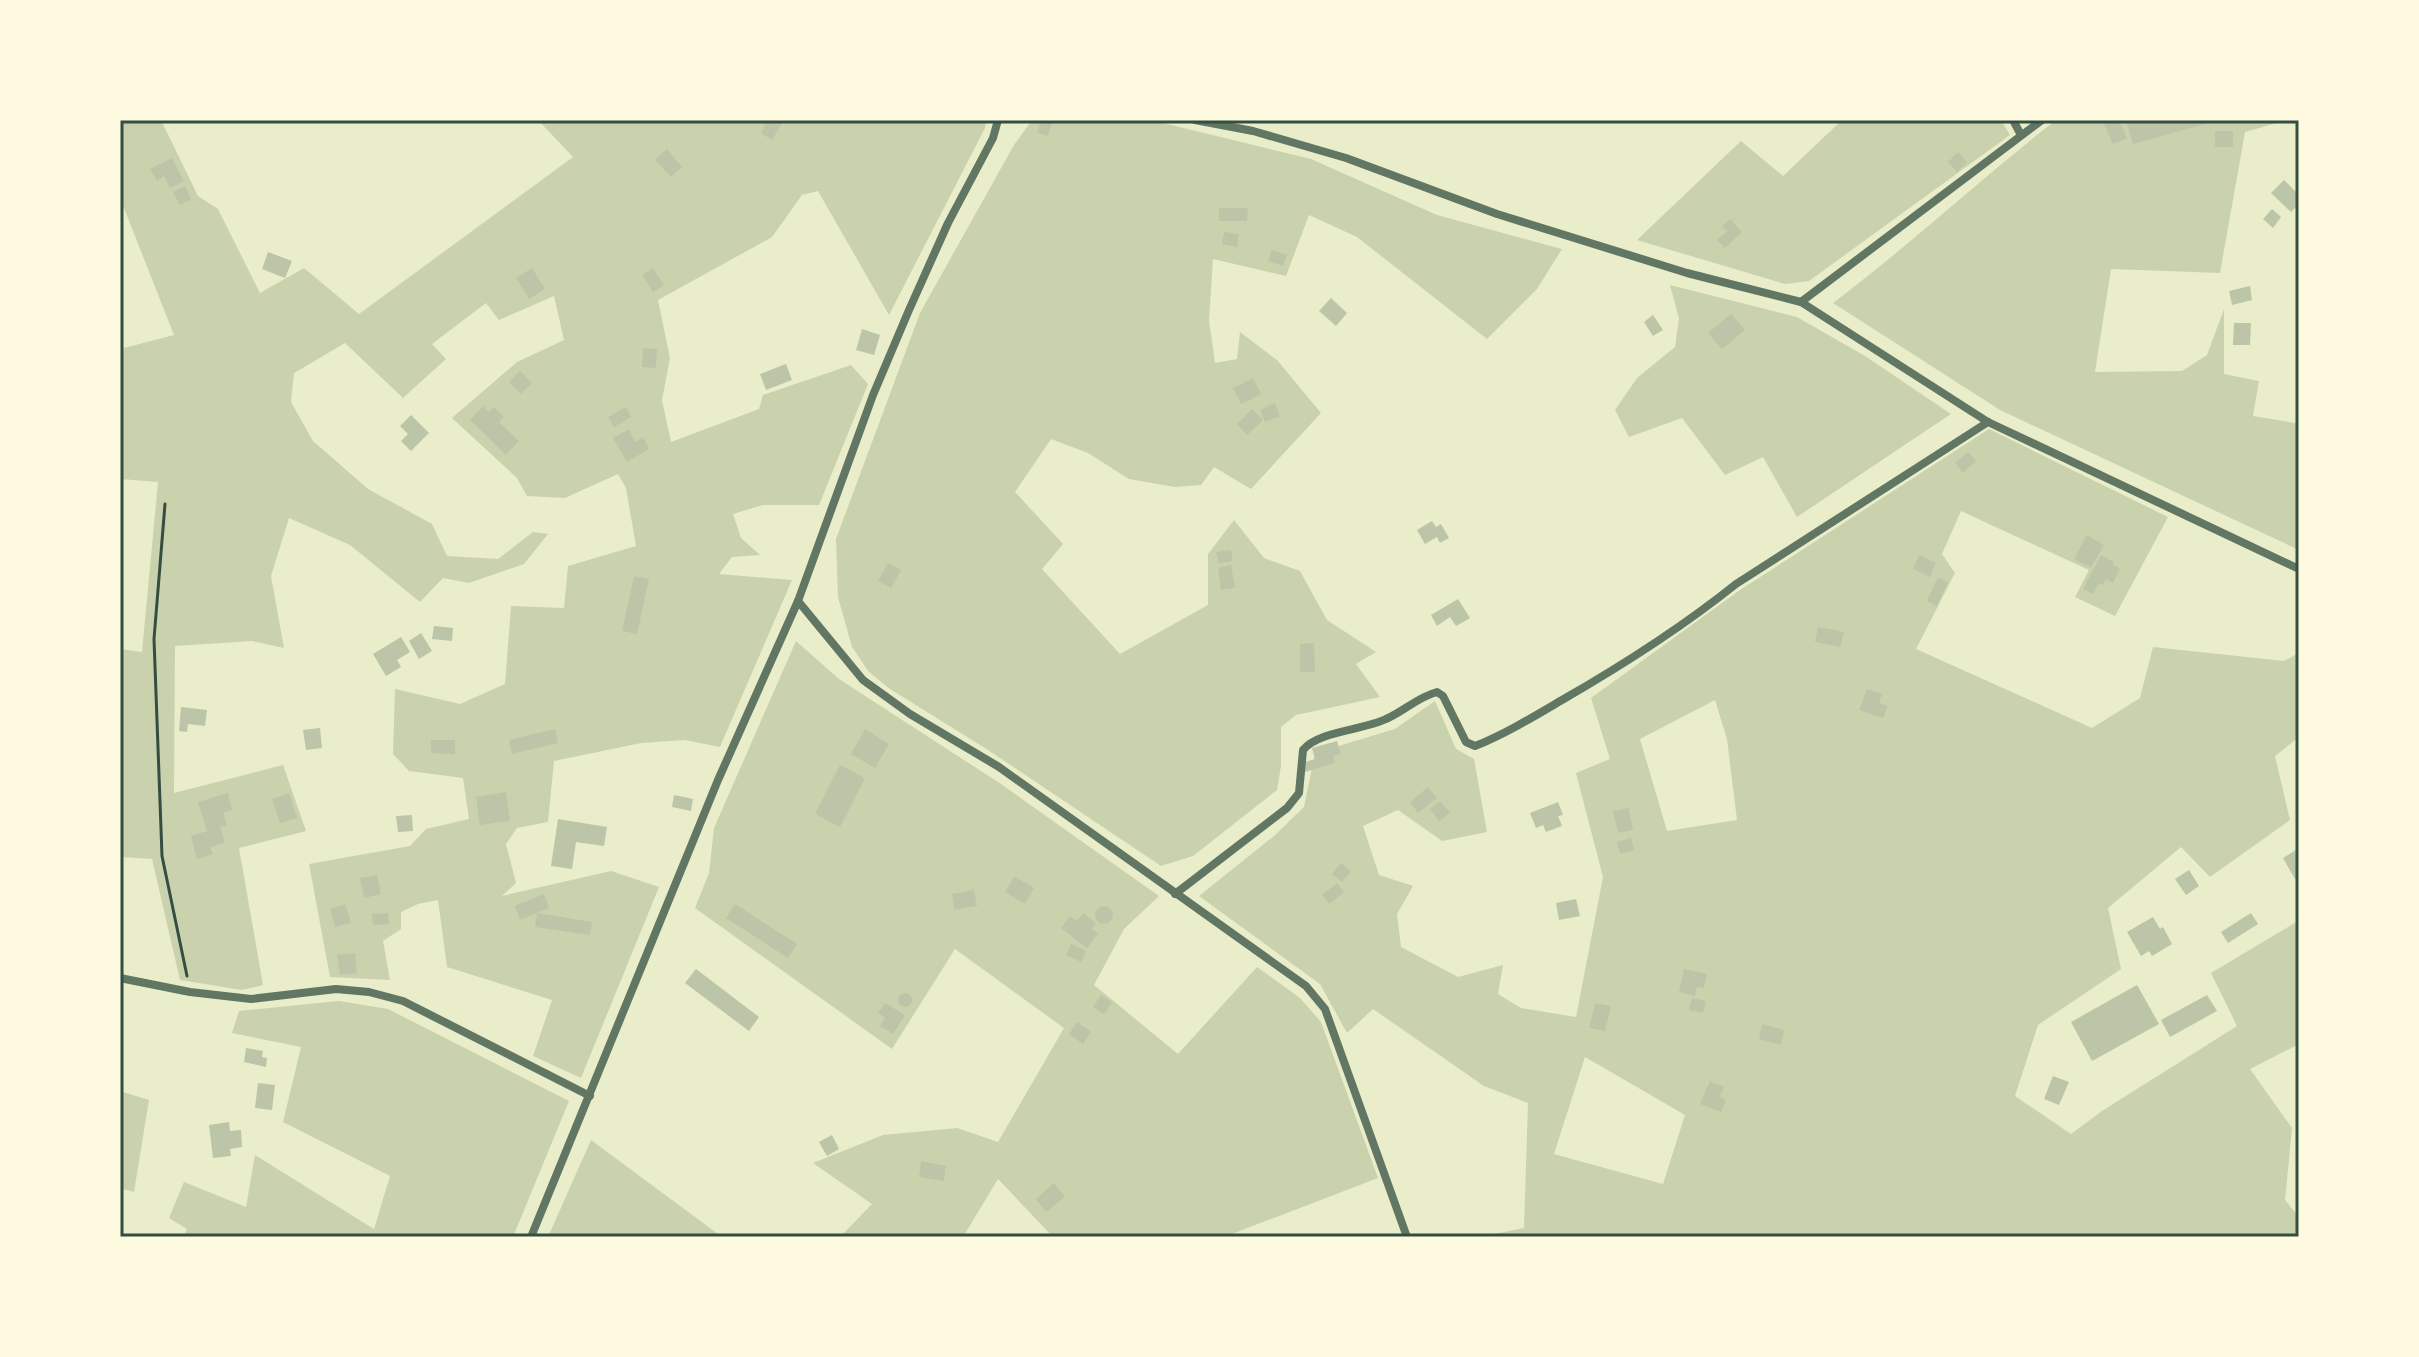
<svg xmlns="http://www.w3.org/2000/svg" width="2419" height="1357" viewBox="0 0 2419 1357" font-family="'Work Sans',sans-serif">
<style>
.green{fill:#cad2ad;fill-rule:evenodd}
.building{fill:#bcc5a7}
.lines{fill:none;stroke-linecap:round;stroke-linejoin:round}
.path{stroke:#344e41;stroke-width:3}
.minor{stroke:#617663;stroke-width:8}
.neatline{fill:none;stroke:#344e41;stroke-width:3}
</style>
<rect width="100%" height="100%" fill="#e9edc9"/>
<g class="green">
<path d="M120,120H161L198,196L218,209L260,293L304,268L359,314L573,157L538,120H986L985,128L889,315L818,191L802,195L772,237L658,300L670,358L662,400L671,442L759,409L763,395L851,365L868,384L819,505H763L733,514L741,538L760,555L732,557L719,574L792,580L720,747L685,740L641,743L554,761L548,822L517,828L506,844L516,883L502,896L611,871L659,887L581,1078L533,1056L552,1000L447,967L438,900L418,904L401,912V929L383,941L390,980L330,977L309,864L410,846L426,829L469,819L463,778L409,771L393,754L395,689L460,704L505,684L511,606L564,608L568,566L636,546L626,488L618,474L565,498L527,496L517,478L452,418L517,362L564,340L554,296L499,320L486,303L432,344L446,359L403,398L345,343L294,373L291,402L313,441L368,489L432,524L447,556L498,559L533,532L548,534L524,564L469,583L443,578L420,602L350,545L289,518L271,576L284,648L252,641L175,646L174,793L283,765L306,831L239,848L263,985L242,990L180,980L152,859L120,857V649L142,652L158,482L120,479V349L174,335L120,198Z"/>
<path d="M1032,120H1140L1163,123L1311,159L1437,215L1562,249L1537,289L1487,339L1357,237L1309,215L1286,276L1213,259L1209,320L1215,363L1237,359L1240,332L1277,360L1321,413L1251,489L1214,467L1201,485L1175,487L1129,479L1088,453L1051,439L1015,492L1063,544L1042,569L1120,654L1208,605V554L1234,520L1264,558L1300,571L1327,620L1376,652L1356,664L1380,697L1296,715L1281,727V766L1277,790L1193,856L1161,866L988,750L890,689L869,672L852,647L838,597L836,539L920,313L1014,145Z"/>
<path d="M1842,120H2001L2010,135L1809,281L1785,284L1637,240L1741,141L1783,176Z"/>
<path d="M2056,120H2287L2245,132L2220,273L2111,269L2095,372L2182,371L2207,355L2224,309V374L2259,381L2253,416L2295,423L2299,419V550L2000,410L1833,303C1910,245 1980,179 2056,120Z"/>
<path d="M1670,285L1797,317L1865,356L1951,414L1797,517L1763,457L1725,475L1682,418L1629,437L1615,410L1637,378L1675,347L1679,318Z"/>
<path d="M1989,429L2168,517L2115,616L2075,597L2089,570L1961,511L1942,554L1955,573L1916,649L2092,728L2140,698L2153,647L2284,661L2299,653V737L2275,756L2290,820L2210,877L2181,847L2108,908L2121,969L2038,1025L2015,1096L2071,1134L2102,1111L2237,1026L2211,973L2298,921L2299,1044L2250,1069L2292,1128L2285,1200L2299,1217V1237H1479L1524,1228L1528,1103L1484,1086L1373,1009L1347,1033L1320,984L1199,896L1274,836L1304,807L1315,753L1395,729L1435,701L1456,749L1474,759L1487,832L1442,841L1398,810L1363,826L1379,875L1413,886L1397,914L1401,947L1458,977L1503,965L1498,994L1521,1008L1576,1017L1603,877L1576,773L1610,759L1591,698L1740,590ZM1715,700L1727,739L1737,820L1667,831L1640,739ZM1585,1057L1685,1115L1663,1184L1554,1154Z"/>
<path d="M796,641L839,679L1001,784L1159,896L1124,929L1094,985L1178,1054L1257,967L1300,998L1321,1022L1378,1178L1224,1237H1053L998,1179L963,1237H840L872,1204L813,1163L883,1135L957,1128L998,1142L1064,1028L955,949L892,1049L695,908L709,873L714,828Z"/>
<path d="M339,1001L388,1009L569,1101L513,1237H184L187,1229L169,1218L184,1182L246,1207L255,1155L374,1229L390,1176L283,1122L301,1047L232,1033L239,1011Z"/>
<path d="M120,1091L149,1100L134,1192L120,1188Z"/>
<path d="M591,1140L722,1237H548Z"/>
</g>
<g class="building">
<path d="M761,120H784L772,140L761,133L765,125L760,122Z"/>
<path d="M1042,120H1054L1047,136L1037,132Z"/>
<path d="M2114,120H2119L2127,138L2113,144L2104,124Z"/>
<path d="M2126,120H2216V121L2133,144Z"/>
<rect x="2215" y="131" width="18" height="16"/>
<path d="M667,149L682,167L671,177L655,160Z"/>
<path d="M1958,152L1967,162L1957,172L1948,162Z"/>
<path d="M172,158L184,181L170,188L164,176L157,181L150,169Z"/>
<path d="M2284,180L2299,195V204L2291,212L2271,193Z"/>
<path d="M185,186L191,199L180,205L173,192Z"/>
<path d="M1219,208H1248L1247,221H1219Z"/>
<path d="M2272,209L2281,217L2273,228L2263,219Z"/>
<path d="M1730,219L1742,232L1725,248L1717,240L1727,231L1722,226Z"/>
<path d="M1224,232L1239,234L1237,247L1222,244Z"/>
<path d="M1272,250L1287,255L1283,266L1268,261Z"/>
<path d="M268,252L292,261L285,278L262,269Z"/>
<path d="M532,268L545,289L529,299L516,278Z"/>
<path d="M653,268L664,285L653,292L642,275Z"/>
<path d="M2250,286L2252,300L2232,305L2229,291Z"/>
<path d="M1331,298L1347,313L1336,326L1319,311Z"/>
<path d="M1731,314L1745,330L1722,349L1708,333Z"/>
<path d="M1653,315L1663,330L1653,336L1644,322Z"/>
<path d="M2234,323H2251L2250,345H2233Z"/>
<path d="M862,329L880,335L874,355L856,350Z"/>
<path d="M643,348L657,349L656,368L642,367Z"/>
<path d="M786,364L792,380L766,390L760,374Z"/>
<path d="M520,371L532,383L521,394L509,382Z"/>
<path d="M1253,378L1261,394L1241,404L1233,388Z"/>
<path d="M1275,403L1280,416L1265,422L1260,410Z"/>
<path d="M483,406L489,412L494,407L504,417L499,422L519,441L506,455L470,420Z"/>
<path d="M626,407L631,417L614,427L608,417Z"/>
<path d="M1252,409L1263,420L1247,435L1237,424Z"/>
<path d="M411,415L429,433L411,451L401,441L408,434L400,426Z"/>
<path d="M629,429L635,442L643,437L649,449L627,462L613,438Z"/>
<path d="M1968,452L1976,461L1963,473L1955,463Z"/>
<path d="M1432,521L1436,527L1441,524L1449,538L1440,543L1437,537L1425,544L1417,530Z"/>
<path d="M2087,535L2104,545L2091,568L2074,559Z"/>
<path d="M1231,550L1233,561L1218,563L1216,552Z"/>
<path d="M1919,555L1936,563L1930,577L1913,569Z"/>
<path d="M2101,555L2114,562L2113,565L2120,568L2113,583L2106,579L2103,585L2099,583L2093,594L2083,589Z"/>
<path d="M888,563L901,570L891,588L878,581Z"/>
<path d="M1231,565L1235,588L1221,590L1218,568Z"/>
<path d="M634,576L649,579L637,634L622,631Z"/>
<path d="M1938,577L1948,582L1937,606L1927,601Z"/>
<path d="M1458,599L1470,618L1456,626L1450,617L1437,626L1431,615Z"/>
<path d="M434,626L453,628L452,641L432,639Z"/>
<path d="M1818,627L1844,632L1840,647L1815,642Z"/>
<path d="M421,633L432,651L419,659L409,641Z"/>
<path d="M401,637L410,652L397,660L401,667L386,676L373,654Z"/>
<path d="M1314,643L1315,672H1300V644Z"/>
<path d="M1867,689L1882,694L1879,703L1888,706L1883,718L1859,710Z"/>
<path d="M181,707L207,710L205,726L188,724L187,732L179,731Z"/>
<path d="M320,728L322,748L306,750L303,730Z"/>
<path d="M555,729L558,743L512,754L509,740Z"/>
<path d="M865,729L889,744L875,768L851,754Z"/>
<path d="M431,740H455V754L431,753Z"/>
<path d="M1337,741L1341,754L1333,756L1335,763L1305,772L1302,763L1315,759L1312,748Z"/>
<path d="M840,765L865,778L840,827L815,814Z"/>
<path d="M1428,787L1437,798L1418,813L1410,802Z"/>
<path d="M506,792L510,821L480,825L476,797Z"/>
<path d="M228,793L232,810L223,813L227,825L220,827L225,843L210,847L213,854L197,859L191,836L207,831L198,802Z"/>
<path d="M289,793L297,818L280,823L272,799Z"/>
<path d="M674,795L693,799L691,811L672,807Z"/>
<path d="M1440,801L1450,813L1439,821L1430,809Z"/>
<path d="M1558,802L1563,815L1558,816L1562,826L1546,832L1543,825L1536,828L1530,813Z"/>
<path d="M1629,808L1633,830L1618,833L1613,811Z"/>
<path d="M412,815L413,831L398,832L396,816Z"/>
<path d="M558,819L607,827L604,846L576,842L572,869L551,866Z"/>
<path d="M1631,838L1634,850L1620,854L1617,842Z"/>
<path d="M2299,848V877L2295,879L2283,858Z"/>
<path d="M1341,863L1351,871L1342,882L1332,874Z"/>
<path d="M2189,870L2199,886L2186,895L2175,879Z"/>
<path d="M377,875L381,894L364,898L360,878Z"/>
<path d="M1014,876L1034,888L1025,904L1005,892Z"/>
<path d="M1337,883L1344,892L1329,904L1322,895Z"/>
<path d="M974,890L977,906L954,910L952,894Z"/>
<path d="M544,894L549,908L520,920L515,906Z"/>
<path d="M1576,899L1580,916L1559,920L1556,903Z"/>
<path d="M345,904L351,923L335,927L330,909Z"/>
<path d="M735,904L797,944L788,958L726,918Z"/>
<circle cx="1104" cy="915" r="9"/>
<path d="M388,913L389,924L373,925L372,914Z"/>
<path d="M537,913L592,922L590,935L535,927Z"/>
<path d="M1083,913L1096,923L1092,929L1098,933L1087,948L1061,928L1070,916L1077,921Z"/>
<path d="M2251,913L2258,924L2228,943L2221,932Z"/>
<path d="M2153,917L2160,929L2163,927L2172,944L2152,956L2149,951L2141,956L2127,932Z"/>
<path d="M1071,944L1086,951L1081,962L1066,955Z"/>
<path d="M355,953L357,973L340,975L337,955Z"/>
<path d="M696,969L759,1017L749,1031L685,983Z"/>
<path d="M1684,969L1707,974L1704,988L1697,987L1695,996L1679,992Z"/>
<path d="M2137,985L2159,1024L2092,1061L2071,1022Z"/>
<circle cx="905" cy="1000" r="7"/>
<path d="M1101,995L1112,1002L1104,1014L1093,1007Z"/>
<path d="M2207,995L2217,1011L2170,1037L2161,1020Z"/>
<path d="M1692,998L1706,1001L1703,1013L1689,1010Z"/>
<path d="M885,1003L905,1015L893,1034L880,1026L885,1018L878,1013Z"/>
<path d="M1595,1003L1611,1006L1605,1031L1589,1028Z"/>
<path d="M1077,1022L1091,1032L1083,1044L1069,1034Z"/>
<path d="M1762,1024L1784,1030L1781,1045L1759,1039Z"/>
<path d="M246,1048L263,1051L262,1057L267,1058L266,1067L244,1062Z"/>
<path d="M2053,1076L2069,1082L2059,1105L2044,1099Z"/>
<path d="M1710,1081L1724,1087L1719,1097L1726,1100L1721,1112L1700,1104Z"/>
<path d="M258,1083L275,1085L272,1110L255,1108Z"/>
<path d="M229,1122L230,1131L241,1130L242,1147L230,1149L231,1156L213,1158L209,1125Z"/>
<path d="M832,1135L839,1149L827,1156L819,1142Z"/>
<path d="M921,1161L946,1166L944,1181L919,1177Z"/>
<path d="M1054,1183L1065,1197L1046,1212L1036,1199Z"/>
</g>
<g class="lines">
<path class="path" d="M165,504L154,639L162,856L187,976"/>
<g class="minor">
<path d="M1195,120L1253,131L1346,158L1497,214L1687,273L1801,302L2042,120"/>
<path d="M2013,120L2021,135"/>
<path d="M1801,302L1988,422L2299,569"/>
<path d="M798,601L863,680L910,714L999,767L1306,986L1325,1009L1407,1237"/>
<path d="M1175,894L1287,808L1299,793L1303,750C1318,731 1364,730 1386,719C1404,711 1418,697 1437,692L1443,696L1466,742L1475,746C1505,734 1533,717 1562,700C1623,665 1681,628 1736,584L1988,422"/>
<path d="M120,978L190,992L251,999L336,989L369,992L403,1001L590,1096"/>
<path d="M531,1237L718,780L798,601L873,395L909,310L948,223L993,138L998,120"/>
</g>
</g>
<rect width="2419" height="1357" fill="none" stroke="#fefae0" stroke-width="244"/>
<rect x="122" y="122" width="2175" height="1113" class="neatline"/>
</svg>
